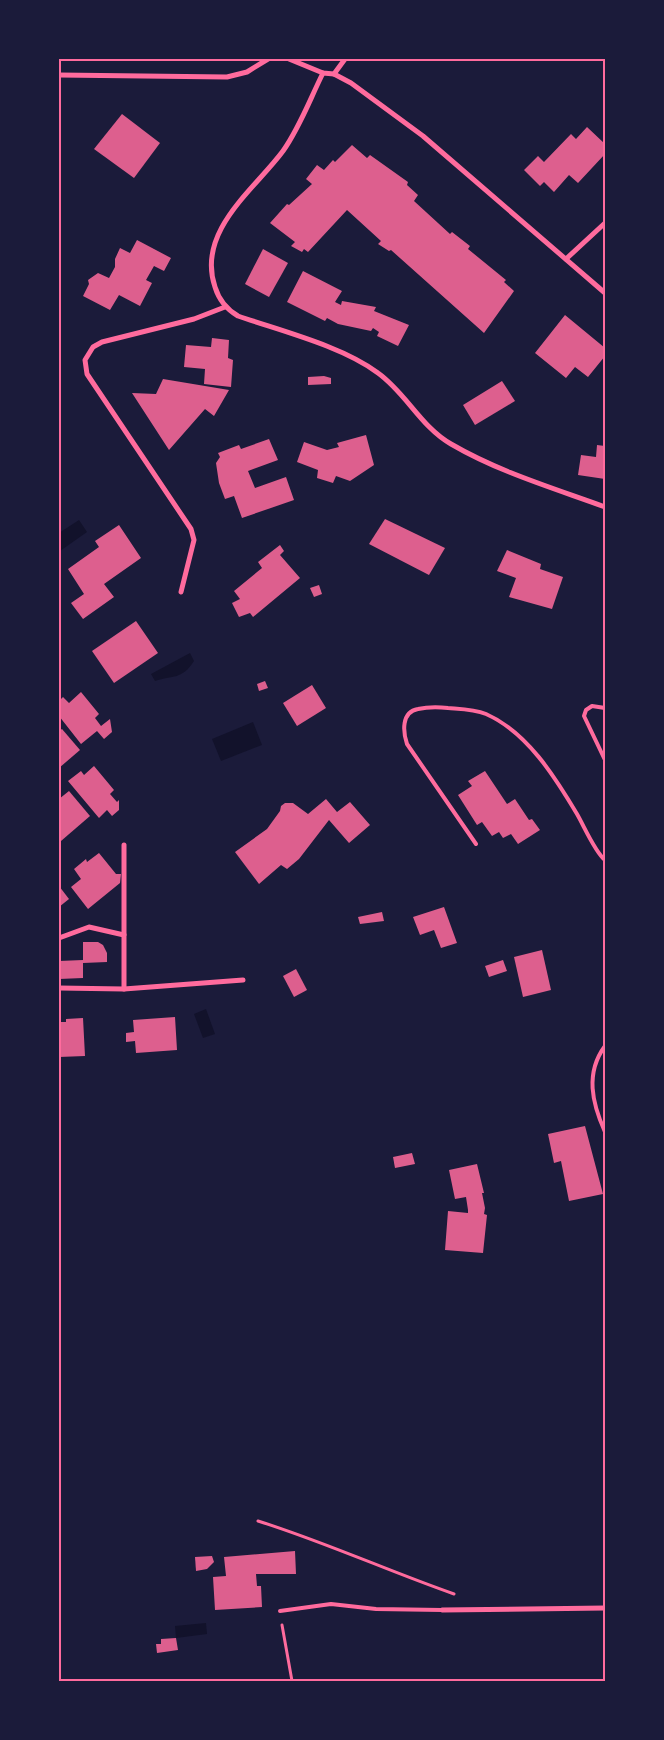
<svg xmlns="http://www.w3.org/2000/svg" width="664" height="1740" viewBox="0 0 664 1740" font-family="'Libre Baskerville',serif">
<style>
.water{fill:#12122b}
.building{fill:#dd5f8e}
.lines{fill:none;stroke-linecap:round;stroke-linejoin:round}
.path{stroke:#ff6b9d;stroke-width:3}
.service{stroke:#ff6b9d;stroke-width:4}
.minor{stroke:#ff6b9d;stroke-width:5}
.neatline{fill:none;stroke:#ff6b9d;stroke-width:2}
</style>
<rect width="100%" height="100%" fill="#1b1b3a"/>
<g class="water">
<path d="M79,520L87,532L60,551L59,533Z"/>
<path d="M190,653L194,661C182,680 173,675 155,681L151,674Z"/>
<path d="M253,722L262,745L221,761L212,739Z"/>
<path d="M206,1009L215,1034L203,1038L194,1014Z"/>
<path d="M206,1623L207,1634L176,1638L175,1626Z"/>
</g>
<g class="building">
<path d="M122,114L160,143L134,178L94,149Z"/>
<path d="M587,127L605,144V154L578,183L569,175L554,192L544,182L540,186L524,170L538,156L544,162L571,134L576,139Z"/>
<path d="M352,145L367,158L370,155L408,182L407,185L418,195L414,201L450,234L452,232L470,246L468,249L506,280L504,282L514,291L484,333L391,250L389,251L378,244L381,241L347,210L308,252L304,249L302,252L291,246L295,242L270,223L287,204L289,205L312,184L306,179L317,165L324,170L333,160L335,162Z"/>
<path d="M137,240L171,258L164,271L154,266L146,280L152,283L140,306L119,295L110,310L83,296L89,284L88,280L98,273L109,278L115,267V259L120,248L130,253Z"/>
<path d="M263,249L288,263L269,297L245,284Z"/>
<path d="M303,271L342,291L335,302L341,305L342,301L376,307L374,311L409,325L398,346L377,336L379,332L373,328L371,331L338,324L327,318L325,321L287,302Z"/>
<path d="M565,315L605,348V356L588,377L575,367L566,378L535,353Z"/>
<path d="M212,338L229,340L228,358L233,360L231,387L204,384L205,369L184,367L186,345L211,347Z"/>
<path d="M324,376L331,378V384L308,385V377Z"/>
<path d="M163,379L229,390L214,416L205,409L169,450L132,393L156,394Z"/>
<path d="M502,381L515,401L475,425L463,405Z"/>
<path d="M366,435L374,465L350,481L336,476L333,483L317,478L318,470L297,462L304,442L327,450L339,447L337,443Z"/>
<path d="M269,439L278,460L248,471L255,488L286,477L294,500L242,518L234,496L225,499L219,483L216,463L220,457L218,453L239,445L241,449Z"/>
<path d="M597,445L605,446V479L578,475L581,455L596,457Z"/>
<path d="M385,519L445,548L429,575L369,544Z"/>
<path d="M119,525L141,558L104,584L114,597L83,619L71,603L84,594L68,569L99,547L95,541Z"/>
<path d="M280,545L284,551L280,555L300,578L253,617L250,613L239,617L232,603L240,599L234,591L262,568L258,562Z"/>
<path d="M507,550L541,564L540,569L563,577L552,609L509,597L516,578L497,571Z"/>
<path d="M319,585L322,594L314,597L310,588Z"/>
<path d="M136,621L158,653L114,683L92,651Z"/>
<path d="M265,681L268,688L259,691L257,684Z"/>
<path d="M312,685L326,708L297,726L283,703Z"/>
<path d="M81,692L99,714L95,718L101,726L110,719L112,732L104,739L97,731L81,744L59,716V701L63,697L69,703Z"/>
<path d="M62,729L80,750L59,768V731Z"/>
<path d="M94,766L114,790L110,794L117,802L119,800V810L112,816L107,810L99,818L68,781L81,771L84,775Z"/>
<path d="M485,771L507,804L515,799L529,820L532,819L540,830L518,844L511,834L503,838L499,832L492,836L482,822L477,825L458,795L472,786L468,781Z"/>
<path d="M69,791L90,816L61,841L59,838V799Z"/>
<path d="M326,799L337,812L350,802L370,825L349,843L329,820L299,859L287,869L281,865L259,884L235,852L267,829L280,811L281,806L285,803H293L308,814Z"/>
<path d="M99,853L116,874H121L120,883L88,909L71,887L81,879L74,869L86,859L87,862Z"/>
<path d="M59,886L69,899L59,907Z"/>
<path d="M444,907L457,943L441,948L434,930L420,935L413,917Z"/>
<path d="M382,912L384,921L360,924L358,917Z"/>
<path d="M83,942H98L103,945L107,953V962L83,963V978L59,979V961L83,960Z"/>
<path d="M542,950L551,990L523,997L514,957Z"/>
<path d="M503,960L507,971L489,977L485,966Z"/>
<path d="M296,969L307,990L294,997L283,976Z"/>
<path d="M175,1017L177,1050L136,1053L135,1041L126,1042V1033L134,1032L133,1020Z"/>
<path d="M83,1018L85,1056L59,1057V1022H66V1019Z"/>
<path d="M585,1126L603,1194L569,1201L561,1161L554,1163L548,1134Z"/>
<path d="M412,1153L415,1164L395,1168L393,1157Z"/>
<path d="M477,1164L484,1193H482L485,1208L484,1214L487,1215L483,1253L445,1250L448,1211L468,1213V1210L466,1197L455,1199L449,1170Z"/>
<path d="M295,1551L296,1574H256L257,1586H261L262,1607L215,1610L213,1577L226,1576L224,1557Z"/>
<path d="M212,1556L214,1562L207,1569L196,1571L195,1557Z"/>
<path d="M176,1638L178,1650L157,1653L156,1644H161V1639Z"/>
</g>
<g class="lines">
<g class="path">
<path d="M258,1521C325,1542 388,1571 454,1594"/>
<path d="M282,1625L292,1681"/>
</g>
<g class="service">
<path d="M605,708L592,706L586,710L584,716L605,760"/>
<path d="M476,844L407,744C403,732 401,712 418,709C427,707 439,707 448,708C461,709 474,709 486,714C527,732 555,777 577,814C584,826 595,852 605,860"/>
<path d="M605,1046C585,1073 592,1103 605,1132"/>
<path d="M280,1611L331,1604L376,1609L442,1610"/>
</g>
<g class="minor">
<path d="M289,59L323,73L334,74L345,59"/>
<path d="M323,73C310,99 300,127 283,151C255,189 196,231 215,287C219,300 226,309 238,316C281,331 342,346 378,373C406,393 421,427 451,444C499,472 553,488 605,507"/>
<path d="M334,74L351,83L423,136L605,293"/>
<path d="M59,75L227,77L247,72L268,59"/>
<path d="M566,259L605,223"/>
<path d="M181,592L194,540L191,529L87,374L85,360L93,347L102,342L194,319L225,307"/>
<path d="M59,938L89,927L124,935"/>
<path d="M59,988L124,989L243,980"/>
<path d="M124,989V845"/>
<path d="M442,1610L605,1608"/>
</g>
</g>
<rect width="664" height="1740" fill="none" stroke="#1b1b3a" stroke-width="120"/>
<rect x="60" y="60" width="544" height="1620" class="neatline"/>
</svg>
